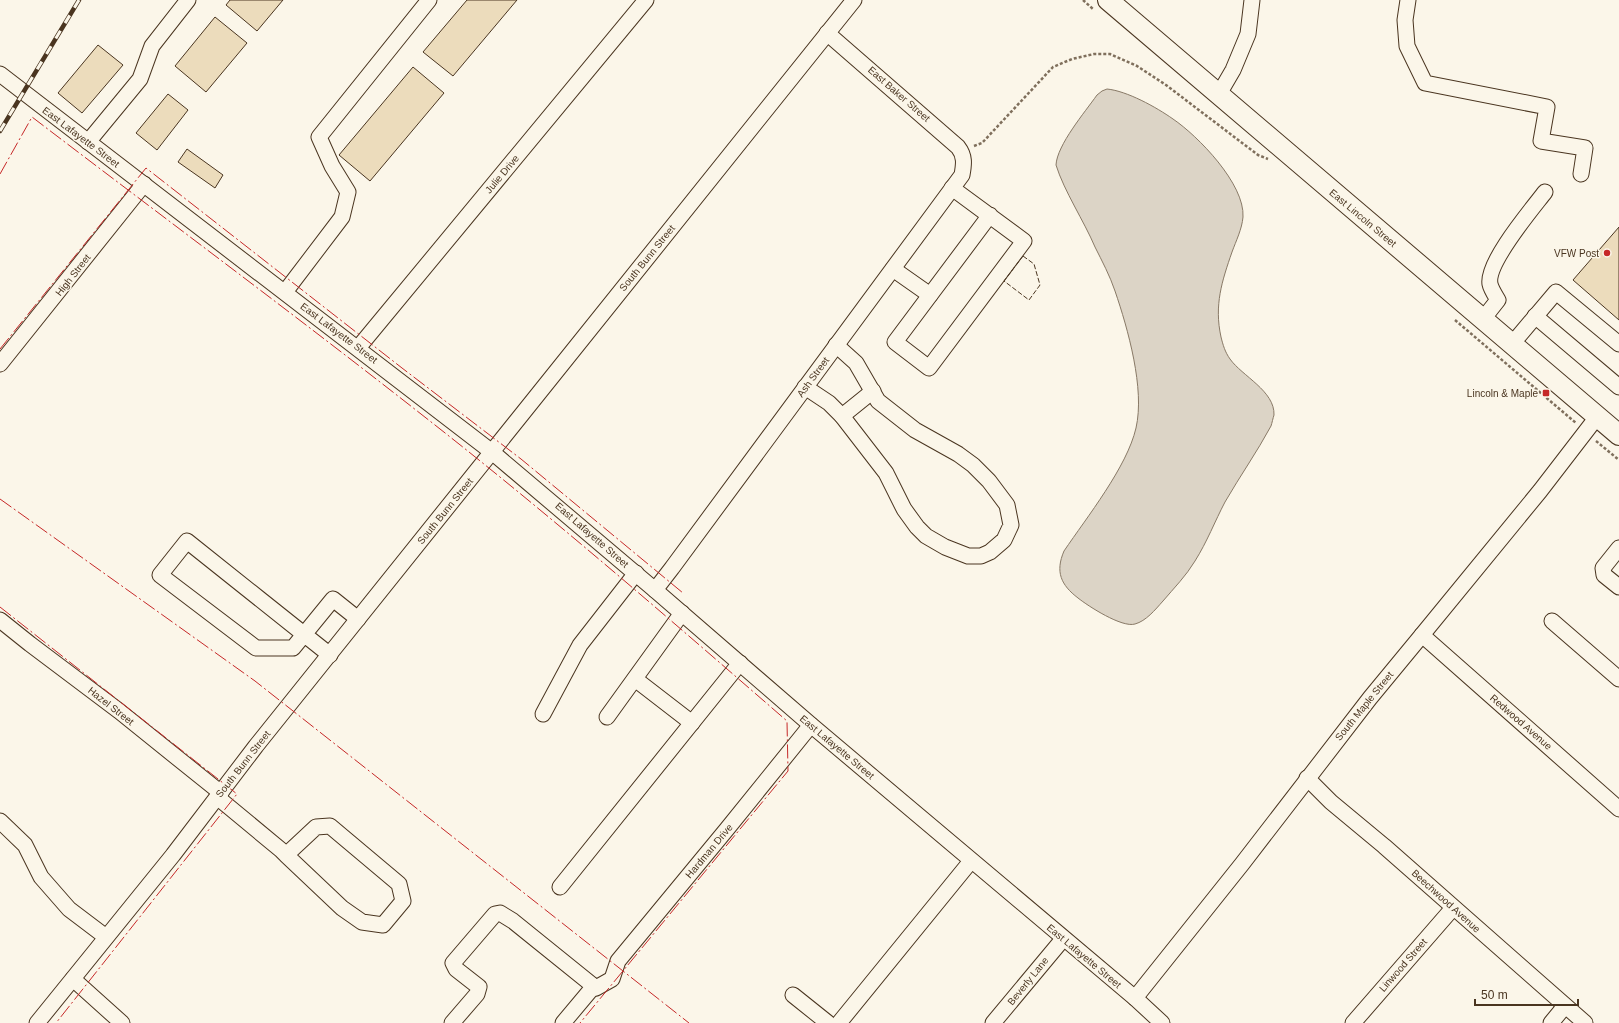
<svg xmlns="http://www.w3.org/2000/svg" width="1619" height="1023" viewBox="0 0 1619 1023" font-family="Helvetica,sans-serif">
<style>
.water{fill:#dcd4c6;stroke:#887966}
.building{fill:#ecdcbc;stroke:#4a3520}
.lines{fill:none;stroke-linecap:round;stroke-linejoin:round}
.minor-casing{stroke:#4a3520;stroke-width:17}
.major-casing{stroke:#4a3520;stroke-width:22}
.path{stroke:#7f6f5c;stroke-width:2.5;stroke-dasharray:3 2;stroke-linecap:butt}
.minor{stroke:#fbf6e9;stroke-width:15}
.major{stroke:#fbf6e9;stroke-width:20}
.rail-casing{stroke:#4a3520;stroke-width:4.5}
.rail{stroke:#fbf6e9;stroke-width:3;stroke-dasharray:9;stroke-linecap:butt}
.fence{stroke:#4a3520;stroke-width:1;stroke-dasharray:5 2;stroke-linecap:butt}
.power{stroke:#c62828;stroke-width:1;stroke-dasharray:14 3 2 3;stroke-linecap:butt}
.poi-dot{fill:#c62828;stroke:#fbf6e9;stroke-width:1.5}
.labels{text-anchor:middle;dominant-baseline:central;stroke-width:3;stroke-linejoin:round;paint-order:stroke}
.street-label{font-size:10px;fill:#4a3520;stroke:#fbf6e9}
.poi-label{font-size:10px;fill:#4a3520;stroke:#fbf6e9;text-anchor:end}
</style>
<rect width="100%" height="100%" fill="#fbf6e9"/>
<path class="water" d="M1107,89C1127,91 1156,107 1173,119C1198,136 1245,184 1243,217C1242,229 1236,241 1232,252C1222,281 1214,305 1221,337C1223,345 1225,352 1230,359C1242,376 1275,391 1274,415C1273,418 1272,423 1271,426C1257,452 1240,476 1225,502C1215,521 1207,542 1195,561C1186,576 1174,588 1163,601C1155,610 1146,621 1135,624C1122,628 1088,606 1078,598C1061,585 1055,572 1064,551C1087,517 1127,467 1136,428C1145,389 1128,329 1115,291C1110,276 1102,261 1095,247C1084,221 1064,191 1056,165C1057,145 1085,112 1097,95L1102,91Z"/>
<g class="building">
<path d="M230,0H283L257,31L226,5Z"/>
<path d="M467,0H517L453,76L423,52Z"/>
<path d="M215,17L247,43L206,92L175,66Z"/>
<path d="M98,45L123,65L82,113L58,93Z"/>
<path d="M413,67L444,93L370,181L339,155Z"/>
<path d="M168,94L188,110L157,150L136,133Z"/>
<path d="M187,149L223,175L215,188L178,162Z"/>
<path d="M1619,227V320L1573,280Z"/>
</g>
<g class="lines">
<defs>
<g id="minor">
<path d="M1408,0L1405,20L1407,46L1425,83L1547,107L1541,141L1585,148L1581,174"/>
<path d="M0,74L492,452L655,590L811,725L1135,998L1162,1023"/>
<path d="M1219,94L1233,70L1248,34L1252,0"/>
<path d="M88,142L140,79L152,46L188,0"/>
<path d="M952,188L1024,241L929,368L895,342L990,215"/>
<path d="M893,269L930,295"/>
<path d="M285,292L342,217L348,192L332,166L319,137L429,0"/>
<path d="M1535,316L1619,387"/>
<path d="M1483,319L1498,300C1495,295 1491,289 1490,284C1486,263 1532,209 1545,192"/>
<path d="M1512,344L1556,292L1619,344"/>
<path d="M358,348L646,0"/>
<path d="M0,364L144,184"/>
<path d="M805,387L829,403L842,416L886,473L904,509L917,527L926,536L945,547L968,556H981L990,552L1004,540L1011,525L1007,505L989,481L973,465L958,454L915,430L878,401L856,363L836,345"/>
<path d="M842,416L873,391"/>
<path d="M1619,548L1603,568L1604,575L1619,587"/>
<path d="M655,590L672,568L962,175C964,164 965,156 958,147L827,33"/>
<path d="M0,620L30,644L119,711L221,793"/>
<path d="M1552,621L1619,679"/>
<path d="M1422,635L1619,809"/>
<path d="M330,655C282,617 235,579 187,541L160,575L256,648H293L333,599L358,619"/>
<path d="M635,679L692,723"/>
<path d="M543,714L580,645L636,573"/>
<path d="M607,717L682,613"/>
<path d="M1307,778L1331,802L1384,846L1585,1023"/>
<path d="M217,797L281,850L286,855L342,908L362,922L383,925L403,901L399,884L330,826L316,827L286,855"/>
<path d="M0,821L25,845L41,877L69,909L106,937"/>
<path d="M560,887L740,663"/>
<path d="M73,979L122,1023"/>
<path d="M793,995L828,1023"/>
<path d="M1135,998L1242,864L1370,698L1422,635L1540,491L1597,417"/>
<path d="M37,1023L173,855L256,746L854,0"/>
<path d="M452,1023L477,994L479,987L456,969L453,963L495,914L500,913L513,921L596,988L612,979L618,961L727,829L811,725"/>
<path d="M563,1023L594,986"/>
<path d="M839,1023L971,861"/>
<path d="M993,1023L1063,939"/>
<path d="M1353,1023L1453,908"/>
<path d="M1551,1023L1565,1006"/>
</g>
<path id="major" d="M1108,0L1619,435"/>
</defs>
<use href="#minor" class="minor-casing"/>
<use href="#major" class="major-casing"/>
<g class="path">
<path d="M1083,0L1093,9"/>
<path d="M974,146L982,143L1053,67L1072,59L1094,54H1110L1137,66L1166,85L1258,155L1268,159"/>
<path d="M1455,320L1576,423"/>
<path d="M1596,441L1619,460"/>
</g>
<use href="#minor" class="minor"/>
<use href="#major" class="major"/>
<defs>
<path id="rail" d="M0,131L79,0"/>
</defs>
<use href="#rail" class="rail-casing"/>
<use href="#rail" class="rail"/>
<path class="fence" d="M1023,256L1034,264L1040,285L1029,300L1004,281Z"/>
<g class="power">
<path d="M0,174L32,117C176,227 322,335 464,448C574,536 681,629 787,721L788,771L580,1023"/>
<path d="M0,349L146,168L402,368L521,459L683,593"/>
<path d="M0,499L255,681L689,1023"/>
<path d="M0,607L237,794L56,1023"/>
</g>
</g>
<g class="poi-dot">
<circle cx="1607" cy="253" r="4"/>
<rect x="1542" y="389" width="8" height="8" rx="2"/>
</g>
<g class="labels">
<g class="street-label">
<text transform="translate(899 94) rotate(41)">East Baker Street</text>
<text transform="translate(81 137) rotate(37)">East Lafayette Street</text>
<text transform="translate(502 174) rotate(-50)">Julie Drive</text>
<text transform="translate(1363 218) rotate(40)">East Lincoln Street</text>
<text transform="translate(647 258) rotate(-51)">South Bunn Street</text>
<text transform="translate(73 275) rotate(-52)">High Street</text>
<text transform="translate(339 333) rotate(37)">East Lafayette Street</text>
<text transform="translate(813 377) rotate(-54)">Ash Street</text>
<text transform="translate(445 511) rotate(-51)">South Bunn Street</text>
<text transform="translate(592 535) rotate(41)">East Lafayette Street</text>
<text transform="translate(111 706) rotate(38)">Hazel Street</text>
<text transform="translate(1364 706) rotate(-51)">South Maple Street</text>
<text transform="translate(1521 722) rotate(41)">Redwood Avenue</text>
<text transform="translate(837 747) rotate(40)">East Lafayette Street</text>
<text transform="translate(243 764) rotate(-52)">South Bunn Street</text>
<text transform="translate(709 851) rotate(-50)">Hardman Drive</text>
<text transform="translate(1446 901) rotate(42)">Beechwood Avenue</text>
<text transform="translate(1084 956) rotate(40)">East Lafayette Street</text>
<text transform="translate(1403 965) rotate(-49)">Linwood Street</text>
<text transform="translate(1028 981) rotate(-51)">Beverly Lane</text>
</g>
<g class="poi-label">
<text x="1599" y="253">VFW Post</text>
<text x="1538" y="393">Lincoln &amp; Maple</text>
</g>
</g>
<path d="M1475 999v6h103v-6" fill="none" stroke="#4a3520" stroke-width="2"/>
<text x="1481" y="999" font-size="12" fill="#4a3520" stroke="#fbf6e9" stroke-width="3" paint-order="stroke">50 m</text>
</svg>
